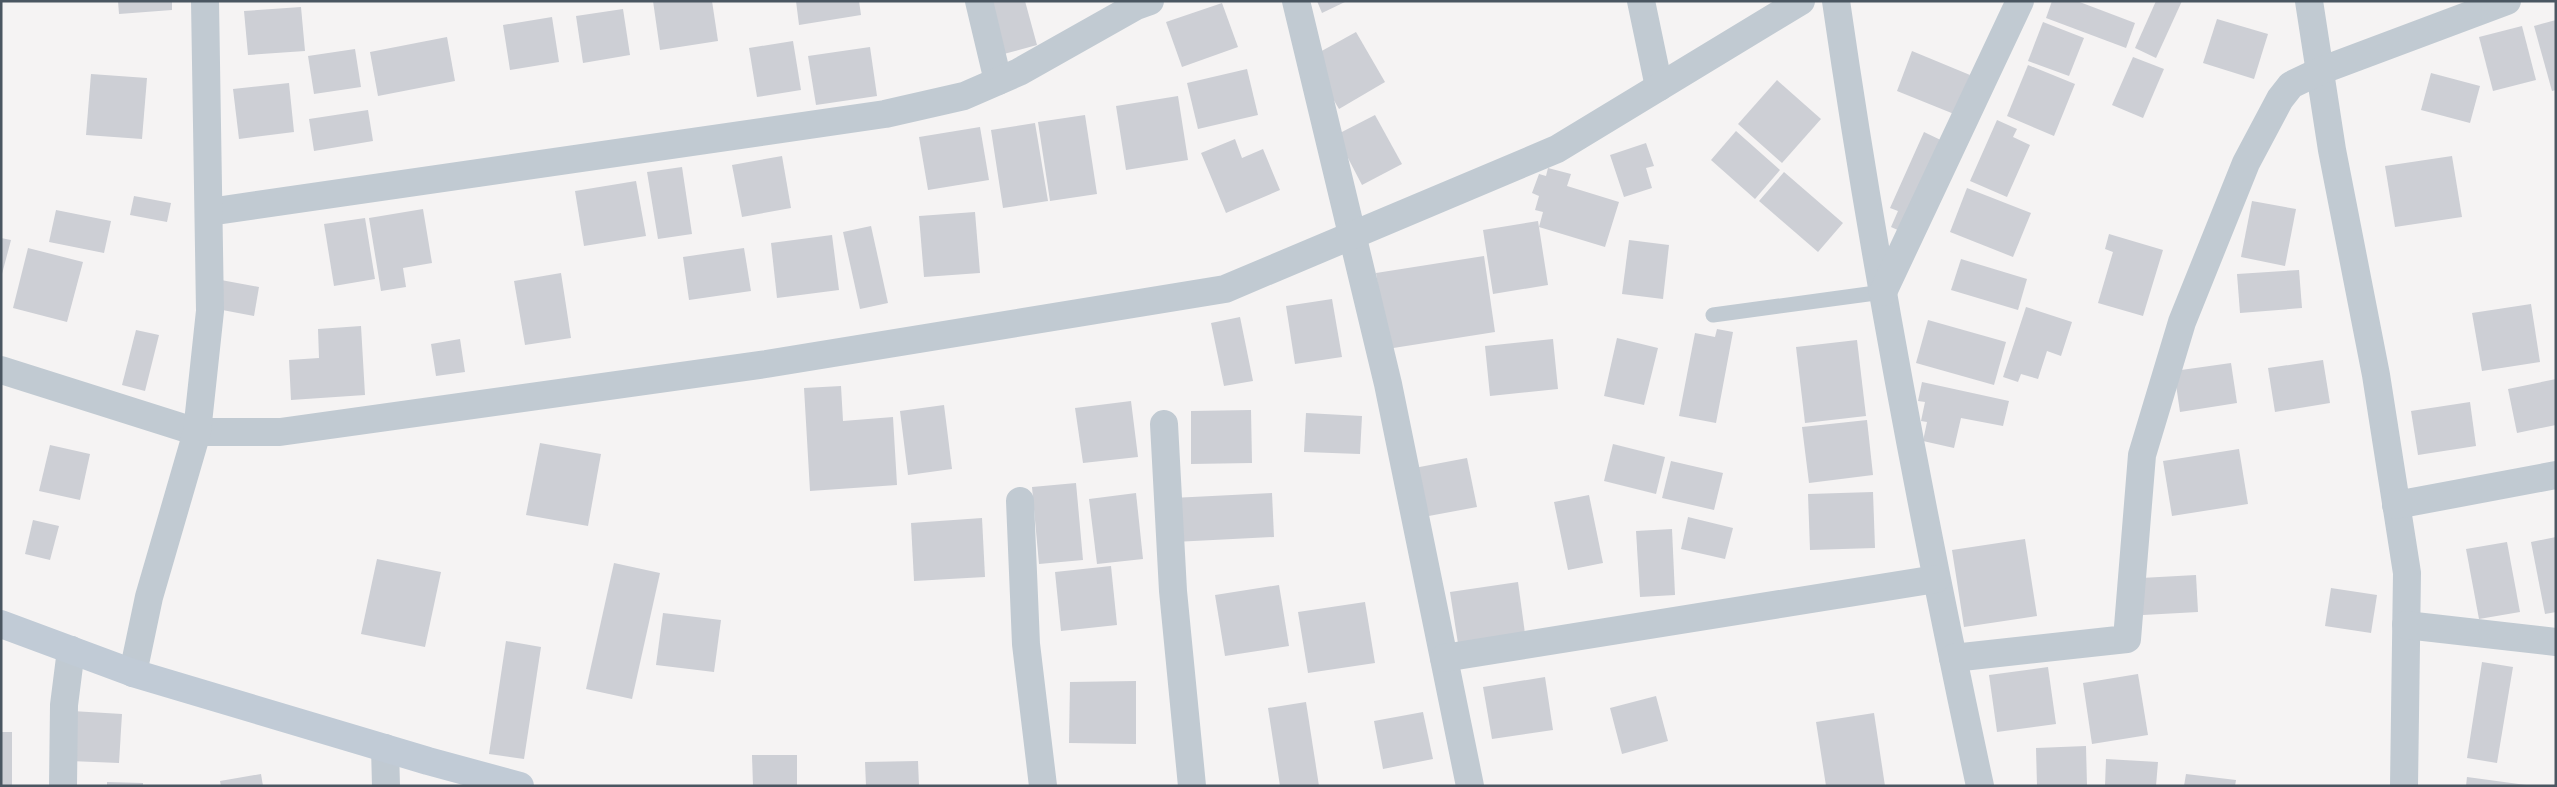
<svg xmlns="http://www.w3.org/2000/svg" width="2557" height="787" viewBox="0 0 2557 787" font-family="Inter,sans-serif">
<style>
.building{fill:#cdcfd5}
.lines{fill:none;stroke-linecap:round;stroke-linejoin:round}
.service{stroke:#c1cad2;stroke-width:15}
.minor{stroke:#c1cad2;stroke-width:28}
.secondary{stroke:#c1cbd6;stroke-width:28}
</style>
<rect width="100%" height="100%" fill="#f5f3f3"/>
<g class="building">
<path d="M118,1H172V10L119,14Z"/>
<path d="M653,1H712L718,41L660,50Z"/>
<path d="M796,1H859L861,15L799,25Z"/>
<path d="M986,1H1025L1037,45L1000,55Z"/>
<path d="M1317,1H1347L1322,13Z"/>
<path d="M2052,1H2077L2135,23L2126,48L2046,18Z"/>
<path d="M2156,1H2182L2156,58L2135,48Z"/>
<path d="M1222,3L1238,47L1182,67L1166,22Z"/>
<path d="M301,7L305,51L248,55L244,11Z"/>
<path d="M623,9L630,55L583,63L576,16Z"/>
<path d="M552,17L559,62L510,70L503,25Z"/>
<path d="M2217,19L2268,34L2254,79L2203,63Z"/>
<path d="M2556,20V90L2552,91L2534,26Z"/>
<path d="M2043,22L2084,38L2069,76L2028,61Z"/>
<path d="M2522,26L2536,80L2493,91L2479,37Z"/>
<path d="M1356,32L1385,82L1339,109L1309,58Z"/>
<path d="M447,37L455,81L378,96L370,52Z"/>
<path d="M793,41L801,90L757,97L749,48Z"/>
<path d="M870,47L877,96L816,105L808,56Z"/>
<path d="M355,49L361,87L314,94L308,56Z"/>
<path d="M1912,51L1970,75L1954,114L1897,91Z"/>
<path d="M2133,57L2164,69L2143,118L2112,105Z"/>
<path d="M2028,65L2075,84L2054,136L2007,116Z"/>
<path d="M1247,69L1258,115L1198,129L1187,83Z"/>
<path d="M2431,73L2480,86L2470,123L2421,110Z"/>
<path d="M91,74L147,78L142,139L86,135Z"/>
<path d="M1777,80L1821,119L1782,163L1738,124Z"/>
<path d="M289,83L294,132L239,139L233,89Z"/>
<path d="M1178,96L1188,160L1126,170L1116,106Z"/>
<path d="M368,110L373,141L314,151L309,119Z"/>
<path d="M1085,115L1097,194L1050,201L1038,122Z"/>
<path d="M1375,115L1402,164L1362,185L1336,135Z"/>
<path d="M1997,120L2017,129L2013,137L2030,145L2007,197L1970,181Z"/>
<path d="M1035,123L1048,201L1003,208L991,130Z"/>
<path d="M980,127L989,180L928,190L919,137Z"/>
<path d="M1736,131L1780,170L1755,199L1711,160Z"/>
<path d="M1924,132L1949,144L1909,235L1891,227L1898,211L1890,208Z"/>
<path d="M1235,139L1242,158L1263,149L1280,190L1226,213L1201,153Z"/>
<path d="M1646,143L1654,166L1646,168L1652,188L1624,197L1610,155Z"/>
<path d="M782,156L791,208L742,217L732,165Z"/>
<path d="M2452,156L2462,217L2395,227L2385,166Z"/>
<path d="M682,167L692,234L658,239L647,172Z"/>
<path d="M1548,168L1571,174L1567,186L1619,202L1605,247L1539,227L1543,212L1535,210L1539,196L1532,193L1539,174L1546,176Z"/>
<path d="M1784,172L1843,223L1818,252L1759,201Z"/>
<path d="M636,181L646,236L584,246L575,191Z"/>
<path d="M1967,188L2031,213L2013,257L1950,232Z"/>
<path d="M134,196L171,203L167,222L130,215Z"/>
<path d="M2252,201L2296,209L2285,266L2241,257Z"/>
<path d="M423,209L432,263L403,268L406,287L381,291L369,218Z"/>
<path d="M56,210L111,221L104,253L49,242Z"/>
<path d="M975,212L980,273L924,277L919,216Z"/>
<path d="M365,218L375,279L334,286L324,224Z"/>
<path d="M1538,221L1548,285L1493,294L1483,230Z"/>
<path d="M871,226L888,303L860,309L843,232Z"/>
<path d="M2109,234L2163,250L2143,316L2098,303L2113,252L2105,249Z"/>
<path d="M832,235L839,290L777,298L771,243Z"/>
<path d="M1,238L11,240L2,274H1Z"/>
<path d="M1629,240L1669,245L1663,299L1622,294Z"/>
<path d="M28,248L83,262L67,322L13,308Z"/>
<path d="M744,248L751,291L689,300L683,257Z"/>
<path d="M1484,256L1495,332L1387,349L1376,273Z"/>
<path d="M1961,259L2027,279L2018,310L1951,290Z"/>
<path d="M2299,270L2302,308L2240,313L2237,274Z"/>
<path d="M561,273L571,338L525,345L514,281Z"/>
<path d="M221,280L259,287L254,316L217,309Z"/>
<path d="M1332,299L1342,357L1295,364L1286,306Z"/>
<path d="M2531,304L2540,362L2482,371L2472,313Z"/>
<path d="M2026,307L2072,322L2061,356L2047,351L2038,379L2021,374L2018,382L2003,377Z"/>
<path d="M1240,317L1253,381L1224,386L1211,323Z"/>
<path d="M1928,320L2006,342L1994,385L1916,363Z"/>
<path d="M361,326L365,395L291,400L289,360L319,358L318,329Z"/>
<path d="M1717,329L1733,332L1716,423L1679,416L1695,333L1715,337Z"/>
<path d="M136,330L159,335L145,391L122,385Z"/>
<path d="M1617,338L1658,348L1644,405L1604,396Z"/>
<path d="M460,339L465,372L436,376L431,344Z"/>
<path d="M1553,339L1558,389L1490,396L1485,346Z"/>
<path d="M1857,340L1866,416L1805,423L1796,347Z"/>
<path d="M2323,360L2330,403L2275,412L2268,368Z"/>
<path d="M2231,363L2237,403L2180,412L2174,371Z"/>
<path d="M2556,379V425L2517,433L2508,389Z"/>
<path d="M1922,382L2009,401L2003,426L1961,418L1954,448L1923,441L1927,422L1921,421L1925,402L1918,401Z"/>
<path d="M841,386L843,421L893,417L897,485L810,491L804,388Z"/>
<path d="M1131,401L1138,457L1083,463L1075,408Z"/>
<path d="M2470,402L2476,446L2418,455L2411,411Z"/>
<path d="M944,405L952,469L908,475L900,411Z"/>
<path d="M1251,410L1252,463L1191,464V411Z"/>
<path d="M1306,413L1362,416L1360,454L1304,452Z"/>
<path d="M1867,420L1873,475L1809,483L1802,427Z"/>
<path d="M540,443L601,454L588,526L526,515Z"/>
<path d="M1613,444L1665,457L1656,494L1604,481Z"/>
<path d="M50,445L90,454L80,500L39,491Z"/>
<path d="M2239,449L2248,504L2172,516L2163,461Z"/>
<path d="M1467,458L1477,507L1418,518L1409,469Z"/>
<path d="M1671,461L1723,473L1714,510L1662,498Z"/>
<path d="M1076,483L1083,560L1039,564L1032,487Z"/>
<path d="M1873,492L1875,548L1810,550L1808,494Z"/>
<path d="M1136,493L1143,559L1097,564L1089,499Z"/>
<path d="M1272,493L1274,537L1174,542L1172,498Z"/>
<path d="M1589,495L1603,563L1568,570L1554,502Z"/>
<path d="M1688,517L1733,528L1725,559L1681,549Z"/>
<path d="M982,518L985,577L914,581L911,523Z"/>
<path d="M33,520L59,526L50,560L25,554Z"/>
<path d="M1672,529L1675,595L1640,597L1636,531Z"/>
<path d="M2556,537V612L2545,614L2531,542Z"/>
<path d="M2025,539L2037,616L1964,627L1952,550Z"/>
<path d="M2507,542L2520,612L2479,619L2466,549Z"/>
<path d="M377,559L441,572L425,647L361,634Z"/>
<path d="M614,563L660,573L632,699L586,689Z"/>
<path d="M1111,566L1117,625L1061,631L1055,572Z"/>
<path d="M2196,575L2198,612L2143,615L2141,578Z"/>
<path d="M1518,582L1526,641L1459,650L1450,592Z"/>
<path d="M1279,585L1289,646L1225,656L1215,595Z"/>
<path d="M2331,588L2377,595L2371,633L2325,626Z"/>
<path d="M1365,602L1375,663L1308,673L1298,612Z"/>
<path d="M663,613L721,620L714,672L656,665Z"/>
<path d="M506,641L541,647L524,759L489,754Z"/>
<path d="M2482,662L2513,667L2497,763L2467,758Z"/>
<path d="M2048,667L2056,724L1997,732L1989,675Z"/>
<path d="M2138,674L2148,735L2092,744L2083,683Z"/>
<path d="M1545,677L1553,730L1492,739L1483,687Z"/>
<path d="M1136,681V744L1069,743L1070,682Z"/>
<path d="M1656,696L1668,741L1622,754L1610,708Z"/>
<path d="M1306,702L1319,786H1280L1268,708Z"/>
<path d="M72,711L122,714L119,763L70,761Z"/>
<path d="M1423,712L1433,759L1383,769L1374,721Z"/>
<path d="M1874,713L1885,786H1826L1816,722Z"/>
<rect x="1" y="732" width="11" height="54"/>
<path d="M2086,746L2087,786H2037L2036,748Z"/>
<path d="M752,755H797V786H753Z"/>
<path d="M2106,759L2158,762L2156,786H2105Z"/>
<path d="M918,761L919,786H866L865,762Z"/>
<path d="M261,774L263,786H221L220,781Z"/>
<path d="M2186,774L2236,780L2235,786H2184Z"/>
<path d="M2467,777L2526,785V786H2466Z"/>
<path d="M107,782L143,783V786H107Z"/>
</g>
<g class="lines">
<path class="service" d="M1713,315L1883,292"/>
<g class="minor">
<path d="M979,1L998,81"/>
<path d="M1296,1L1388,384L1470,786"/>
<path d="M1641,1L1659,87"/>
<path d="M1836,1C1874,264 1924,526 1980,786"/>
<path d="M2309,1L2332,150L2376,375L2407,573L2404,786"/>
<path d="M209,212L885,114L964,96L1019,72L1136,6L1150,1"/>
<path d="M1883,292L2020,1"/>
<path d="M1,370L197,432H280L766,364L1225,289L1557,149L1801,1"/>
<path d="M1164,424L1173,591L1192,786"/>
<path d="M1020,501L1026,644L1043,786"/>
<path d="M2396,505L2556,475"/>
<path d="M2406,625L2556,642"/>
<path d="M1444,658L1936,579"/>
<path d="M1953,658L2127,639L2142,455L2182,322L2246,163L2280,99L2291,85L2320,71L2507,1"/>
<path d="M133,673L149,597L197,432L210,311L205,1"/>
<path d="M385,748L386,786"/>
<path d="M63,786L64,705L71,650"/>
</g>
<path class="secondary" d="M1,624L133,673L428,761L520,786"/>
</g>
<rect width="2557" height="787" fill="none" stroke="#4a5661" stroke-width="5"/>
</svg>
